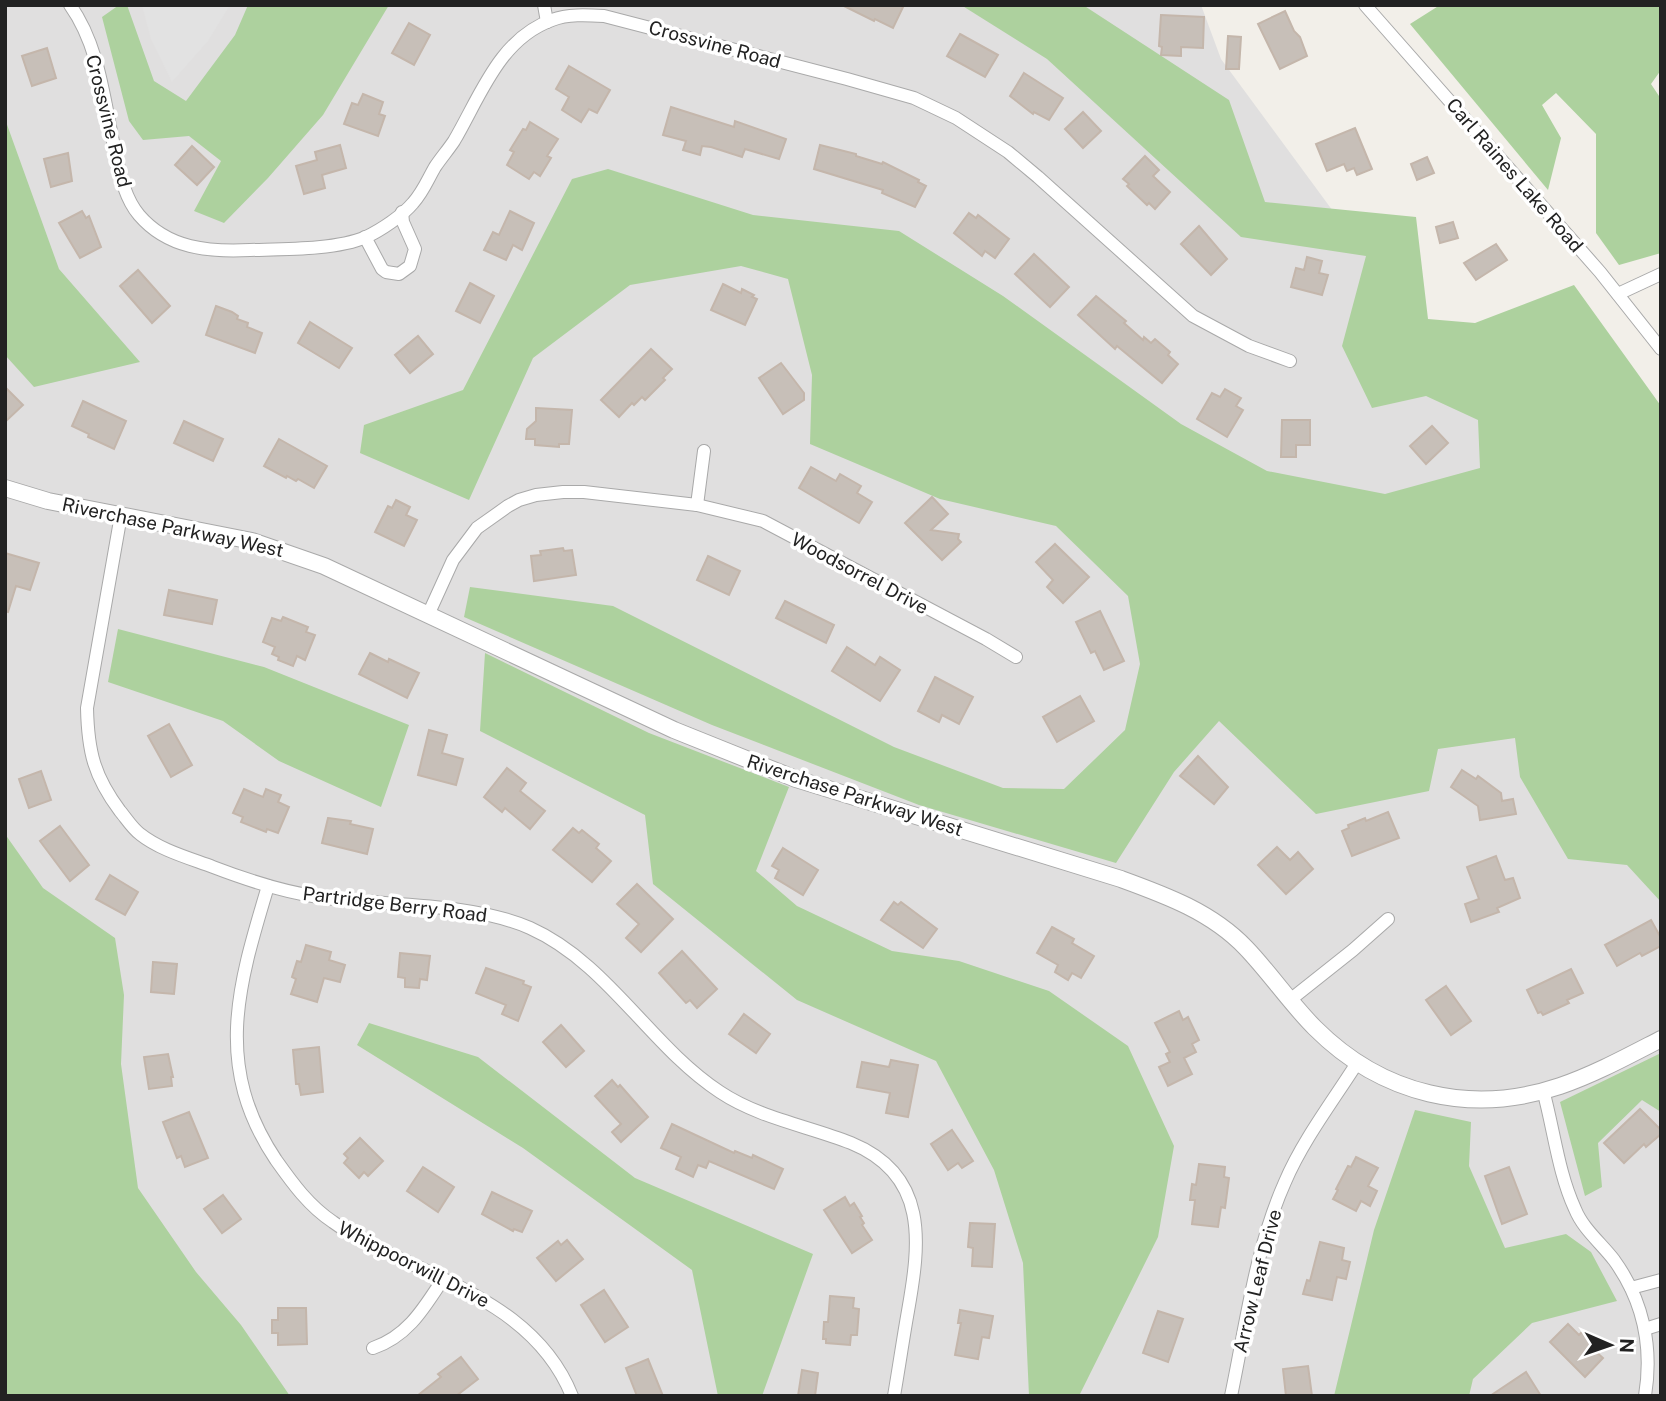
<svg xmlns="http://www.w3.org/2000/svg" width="1666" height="1401" viewBox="0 0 1666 1401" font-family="'Public Sans',sans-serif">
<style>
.residential{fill:#e0dfdf}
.forest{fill:#add19e}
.parking{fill:#e2e2e2}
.building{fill:#c7bfb8;stroke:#c4b6ab;stroke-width:2}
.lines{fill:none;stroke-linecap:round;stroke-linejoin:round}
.minor-casing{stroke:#a9a9a9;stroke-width:14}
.tertiary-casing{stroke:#a9a9a9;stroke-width:18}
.minor{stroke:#fff;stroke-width:12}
.tertiary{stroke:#fff;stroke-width:16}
.labels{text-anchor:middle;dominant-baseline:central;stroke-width:7;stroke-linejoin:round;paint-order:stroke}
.street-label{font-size:19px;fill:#222;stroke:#fff}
</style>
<rect width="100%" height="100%" fill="#f2efe9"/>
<path class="residential" d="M5,5H1201L1221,59L1366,256L1661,602V1396H5Z"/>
<g class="forest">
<path d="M119,5H127L154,81L186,101L235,35L248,5H389L323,115L268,178L224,223L194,211L221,161L189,136L143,140L129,121L102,17Z"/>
<path d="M961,5H1083L1229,100L1265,202L1416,217L1428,319L1475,323L1574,285L1661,406V902L1627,865L1568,859L1520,777L1515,738L1438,749L1429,791L1316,814L1219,721L1174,772L1116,863L919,805L712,725L464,617L470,587L613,606L894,747L1003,788L1064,789L1125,730L1140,664L1128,596L1056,526L940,499L810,444L812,375L788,279L741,266L630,285L533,358L469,500L360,453L364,425L463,390L572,179L608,169L753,215L899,231L1003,296L1181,424L1267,471L1385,494L1480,468L1478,420L1426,396L1372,408L1342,346L1366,256L1241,237L1047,59Z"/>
<path d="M1440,5H1661V70L1651,84L1661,99V253L1619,265L1596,233V134L1556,93L1542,105L1561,138L1548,190L1410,24Z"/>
<path d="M5,119L59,269L140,362L34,387L5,355Z"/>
<path d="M118,629L264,667L409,725L381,807L279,761L223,721L108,682Z"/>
<path d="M485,653L649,733L789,787L756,871L797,906L892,951L959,961L1049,991L1128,1046L1174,1146L1158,1237L1079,1396H1029L1023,1263L994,1170L936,1061L797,1000L653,884L645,815L480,731Z"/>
<path d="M5,834L43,888L115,938L124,995L121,1064L138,1188L196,1272L241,1325L290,1396H5Z"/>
<path d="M369,1023L478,1057L635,1178L813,1254L762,1396H718L692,1270L523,1148L357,1045Z"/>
<path d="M1661,1053V1112L1642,1100L1598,1143L1602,1187L1585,1196L1560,1102Z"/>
<path d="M1415,1110L1471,1122L1469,1166L1505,1248L1566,1234L1591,1252L1617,1301L1532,1323L1473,1379L1469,1396H1334L1374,1230Z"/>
</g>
<path class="parking" d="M142,5H230L208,41L172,82L151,39Z"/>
<g class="building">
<path d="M842,5H904L893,28L875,19L874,21Z"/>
<path d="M1285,11L1294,31L1300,37L1307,56L1280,69L1258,24Z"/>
<path d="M1161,15L1204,17L1203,48L1181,47V56L1161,55L1162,47L1159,46Z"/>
<path d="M409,23L430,35L414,65L392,53Z"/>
<path d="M960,34L998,55L985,77L947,56Z"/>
<path d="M1228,36L1241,37L1239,69H1226Z"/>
<path d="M47,48L56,78L32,86L22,56Z"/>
<path d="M569,66L610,90L597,113L589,109L581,122L562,110L569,97L556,89Z"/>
<path d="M1024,73L1063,98L1049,120L1034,112L1033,114L1010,96Z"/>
<path d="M363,94L383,102L379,114L385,116L378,136L344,124L352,103L358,105Z"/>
<path d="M671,107L734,127L735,121L786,139L779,159L745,149L742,157L711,147L702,146L700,155L683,150L686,141L663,135Z"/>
<path d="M1083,112L1101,131L1083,148L1065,129Z"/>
<path d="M530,122L558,139L547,156L551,158L540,176L534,172L529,179L507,165L514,152L510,150L523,129L526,130Z"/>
<path d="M1355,128L1372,169L1357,175L1354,168L1347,171L1344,164L1327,171L1316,144Z"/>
<path d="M340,145L346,168L322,175L325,188L304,194L296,166L317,160L315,152Z"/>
<path d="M820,145L856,154V156L882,164L883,162L919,180L918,182L926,186L915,207L882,193L883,190L814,169Z"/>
<path d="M192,146L214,167L197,185L175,165Z"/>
<path d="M68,153L72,181L51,187L44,159Z"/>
<path d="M1145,156L1159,170L1153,176L1170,192L1155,209L1149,203L1147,205L1127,186L1129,184L1123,179Z"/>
<path d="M1427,157L1434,173L1417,180L1411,164Z"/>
<path d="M82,211L86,218L89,216L101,247L80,258L59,223Z"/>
<path d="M510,211L534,223L522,250L513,245L506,260L484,250L493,232L499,235Z"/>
<path d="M969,213L976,218L978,215L1009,239L995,258L985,251L982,256L954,233Z"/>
<path d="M1453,222L1458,238L1440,243L1436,227Z"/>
<path d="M1199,226L1227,259L1211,275L1181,244Z"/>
<path d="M1496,244L1507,260L1476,280L1464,263Z"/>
<path d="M1034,254L1069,287L1050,307L1015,274Z"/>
<path d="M1307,257L1322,261L1319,273L1328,275L1322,295L1291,287L1296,268L1304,270Z"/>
<path d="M138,270L170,306L152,323L120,286Z"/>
<path d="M470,283L494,296L480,323L456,311Z"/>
<path d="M723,284L741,293L742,289L754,295L752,297L757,299L745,325L711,310Z"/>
<path d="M1096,296L1126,321L1124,323L1143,340L1144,337L1151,343L1155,339L1170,352L1168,355L1178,364L1162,383L1117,346L1115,349L1078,315Z"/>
<path d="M216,306L232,312L238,316L237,319L248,323L247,327L262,333L255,353L206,335Z"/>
<path d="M310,322L352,348L339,368L298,343Z"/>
<path d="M418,336L433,354L410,373L395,355Z"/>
<path d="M651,349L672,369L663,378L665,380L645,400L642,397L634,405L632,403L619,417L601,400Z"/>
<path d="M781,363L804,393V400L783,414L759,378Z"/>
<path d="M5,387L23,405L5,422Z"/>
<path d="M1225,389L1241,398L1236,406L1243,410L1227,437L1197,419L1212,393L1220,397Z"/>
<path d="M83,401L126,421L114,449L88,437L89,434L72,426Z"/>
<path d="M536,408L572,410L569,444H559V447L535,445V439H526L527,429L536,421Z"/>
<path d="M1282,420H1310V445H1296V457H1281Z"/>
<path d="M184,421L223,439L213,461L174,443Z"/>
<path d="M1432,426L1448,443L1426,464L1410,446Z"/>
<path d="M279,439L327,466L314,488L298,479L296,481L287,476L286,478L264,466Z"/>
<path d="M811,467L836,481L840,474L861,486L857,493L872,502L859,523L799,488Z"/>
<path d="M932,497L948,514L931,530L959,534L958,539L961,542L942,560L905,523Z"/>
<path d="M396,500L410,507L406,515L417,520L404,546L375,532L388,506L392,508Z"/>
<path d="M1055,544L1089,577L1063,603L1047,587L1053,580L1036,562Z"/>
<path d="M563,548L564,551L572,550L576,575L534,581L531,556L541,555L540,551Z"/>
<path d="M5,553L39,563L30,590L16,586L8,612L5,611Z"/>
<path d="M708,556L740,571L729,595L697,580Z"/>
<path d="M169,590L217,600L212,624L164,615Z"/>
<path d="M785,601L834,625L826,643L776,618Z"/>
<path d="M1100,611L1124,661L1104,670L1095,651L1091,653L1076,622Z"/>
<path d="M283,617L308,627L306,632L315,635L305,660L297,656L293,666L278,660L279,657L272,654L275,647L263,642L272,618L281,621Z"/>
<path d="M847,647L875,665L880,657L900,670L880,701L832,671Z"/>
<path d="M370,653L388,662L389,659L419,673L407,698L359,674Z"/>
<path d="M935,677L973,697L959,724L942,715L939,722L918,711Z"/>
<path d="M1080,696L1094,721L1057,742L1043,717Z"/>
<path d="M169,724L192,765L171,777L148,736Z"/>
<path d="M429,730L447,735L442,753L463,759L456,785L418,775Z"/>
<path d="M1198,756L1228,787L1214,804L1180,776Z"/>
<path d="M507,768L526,783L520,791L545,811L530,829L505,808L502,812L484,797Z"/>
<path d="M1462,770L1476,779L1478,776L1501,793L1502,801L1513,799L1516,814L1480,820L1478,806L1451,787Z"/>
<path d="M41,771L51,800L29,808L19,779Z"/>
<path d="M244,789L263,797L266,789L281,795L278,802L289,807L278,833L267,829L266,832L241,822L243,817L233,813Z"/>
<path d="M1388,812L1399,838L1352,856L1342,831L1349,828L1348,825L1365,818L1366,821Z"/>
<path d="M328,818L351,821L350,824L373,829L367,854L322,843Z"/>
<path d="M60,826L89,865L70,881L40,841Z"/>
<path d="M573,828L579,833L582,830L599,844L596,848L611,861L592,882L553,850Z"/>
<path d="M1277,847L1290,860L1298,852L1313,869L1286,894L1258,865Z"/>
<path d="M783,848L818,870L803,895L775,878L779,870L772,866Z"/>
<path d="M1496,856L1505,880L1513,878L1520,898L1497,908L1499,912L1471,922L1465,904L1479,899L1467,867Z"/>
<path d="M110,875L138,892L125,915L96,899Z"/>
<path d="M637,884L673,919L641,952L626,938L639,924L617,904Z"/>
<path d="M894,902L898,905L901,902L937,929L923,948L881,920Z"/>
<path d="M1651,920L1661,938V946L1642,956L1640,953L1617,966L1605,945Z"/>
<path d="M1052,927L1074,939L1072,943L1094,956L1081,978L1072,973L1068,980L1055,972L1058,965L1037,953Z"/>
<path d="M306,945L331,952L329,960L345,965L340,982L324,978L317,1002L291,994L296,979L292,977L297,961L301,962Z"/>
<path d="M682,951L717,989L697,1008L690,1000L686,1003L659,973Z"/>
<path d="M400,953L430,956L427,980L420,979L419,988L405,987V978L398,977Z"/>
<path d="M153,962L177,964L174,994L151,992Z"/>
<path d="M486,968L524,981L523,984L531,987L518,1021L502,1014L506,1005L476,993Z"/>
<path d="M1571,969L1583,993L1567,1000L1569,1003L1543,1015L1541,1012L1538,1013L1527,990Z"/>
<path d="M1446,986L1471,1021L1451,1035L1426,1000Z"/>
<path d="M1179,1011L1183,1020L1188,1017L1199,1040L1192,1044L1196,1052L1184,1058L1192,1074L1168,1086L1159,1067L1170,1062L1166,1054L1170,1052L1155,1023Z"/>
<path d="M744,1014L770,1034L756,1053L729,1034Z"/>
<path d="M561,1025L584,1051L566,1067L543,1042Z"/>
<path d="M319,1047L323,1092L301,1095L299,1084H296L293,1050Z"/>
<path d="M168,1054L173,1077H171L172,1086L149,1089L144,1057Z"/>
<path d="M891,1060L918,1065L908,1117L886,1113L890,1093L857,1087L862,1062L889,1067Z"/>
<path d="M612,1080L618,1087L620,1085L648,1117L621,1142L612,1132L621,1124L595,1096Z"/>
<path d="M1640,1109L1661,1130V1134L1646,1147L1644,1144L1624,1163L1604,1143Z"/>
<path d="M189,1112L208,1158L185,1167L181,1156L177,1158L163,1122Z"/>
<path d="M672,1124L734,1153L735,1151L752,1158L753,1155L783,1169L774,1189L709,1161L706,1168L698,1165L693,1177L676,1169L681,1157L661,1148Z"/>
<path d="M952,1130L973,1161L962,1168L958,1163L948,1170L931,1144Z"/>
<path d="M360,1138L383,1161L368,1176L364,1172L359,1178L344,1163L348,1158L344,1154Z"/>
<path d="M1356,1157L1378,1168L1368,1186L1377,1191L1370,1206L1361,1201L1356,1211L1333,1199L1338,1190L1336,1189L1348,1166L1351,1167Z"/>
<path d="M1199,1164L1225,1167L1224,1177L1229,1178L1225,1208L1221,1207L1218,1227L1192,1224L1195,1200H1190L1192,1184L1196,1185Z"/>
<path d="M423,1167L454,1187L438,1212L407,1191Z"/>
<path d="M1509,1167L1527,1214L1502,1224L1485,1176Z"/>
<path d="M492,1192L532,1211L522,1232L514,1229L513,1231L482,1214Z"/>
<path d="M223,1195L241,1219L222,1233L204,1209Z"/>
<path d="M845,1197L850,1206L854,1203L862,1216L860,1217L864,1223L862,1225L872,1240L852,1253L824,1210Z"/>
<path d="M970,1223L995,1224L992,1267L972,1266L973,1248L968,1247Z"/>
<path d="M567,1240L583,1259L556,1281L537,1258L558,1241L561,1245Z"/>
<path d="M1320,1242L1344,1248L1342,1260L1350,1262L1346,1279L1337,1277L1332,1300L1303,1294L1307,1280L1310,1281Z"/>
<path d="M604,1290L628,1327L605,1342L581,1305Z"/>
<path d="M830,1296L854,1298L853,1308L859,1309L857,1335H851L850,1345L826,1343V1339H823L824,1322H828Z"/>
<path d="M278,1308H306L307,1344L278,1345V1333H272V1320H278Z"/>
<path d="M960,1310L993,1316L989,1338L982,1337L978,1359L955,1355L961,1323H958Z"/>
<path d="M1158,1311L1183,1319L1168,1362L1143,1353Z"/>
<path d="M1568,1324L1579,1335L1582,1332L1597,1347L1594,1350L1603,1358L1585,1377L1550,1342Z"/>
<path d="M461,1357L478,1379L456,1396H417L441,1377L438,1374Z"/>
<path d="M648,1359L663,1396H637L626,1368Z"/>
<path d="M1308,1366L1312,1396H1286L1283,1369Z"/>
<path d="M802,1370L818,1373L815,1396H798Z"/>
<path d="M1526,1372L1541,1396H1490Z"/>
</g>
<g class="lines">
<defs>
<g id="minor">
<path d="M70,5C100,47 104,102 115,151C120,173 124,197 139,215C168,249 209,252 250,250C283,249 336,250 366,237C381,230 402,216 413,203C423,192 428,179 435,167C441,158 448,150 454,141C480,97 499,39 552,20C568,14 586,15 604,16L847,79L914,98L956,118L1008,152L1038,177L1193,316L1249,346L1290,361"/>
<path d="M544,5L547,22"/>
<path d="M1365,5L1600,272L1661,349"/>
<path d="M365,237L382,269L386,272L399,274L410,266L415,249L403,222L402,212"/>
<path d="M1618,294L1661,274"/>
<path d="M697,505L704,451"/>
<path d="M121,515L87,708C88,752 94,776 120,811C126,818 132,828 140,834C160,850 189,858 213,867C247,880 282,892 319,897C384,906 471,902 530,928C608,963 650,1046 720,1092C759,1118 808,1126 851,1143C929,1175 920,1243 908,1311C903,1339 899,1367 894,1396"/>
<path d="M428,615L453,560L477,528L508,506L519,500L536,495L563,492H584L697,505L763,521L986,639L1016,657"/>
<path d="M268,886C238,986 213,1066 276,1160C293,1184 309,1206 333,1222C362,1243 395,1256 427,1271C487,1299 546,1331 572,1396"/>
<path d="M1290,1000L1353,950L1388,919"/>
<path d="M1543,1090C1554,1130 1558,1172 1575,1209C1583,1229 1601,1243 1614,1260C1643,1300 1653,1347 1645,1396"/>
<path d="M1631,1288L1661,1280"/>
<path d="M1645,1329L1661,1324"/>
<path d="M373,1348C408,1336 424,1308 443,1279"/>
<path d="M1231,1396C1246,1325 1255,1249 1285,1182C1303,1140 1333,1101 1357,1063"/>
</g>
<path id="tertiary" d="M5,488L48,501L252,541L324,566L674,730L796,779L1121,879C1165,895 1212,912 1246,948C1270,973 1290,1003 1315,1028C1382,1095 1471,1116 1560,1086C1595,1074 1628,1056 1661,1039"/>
</defs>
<use href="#minor" class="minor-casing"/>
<use href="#tertiary" class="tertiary-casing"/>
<use href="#minor" class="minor"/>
<use href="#tertiary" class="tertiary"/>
</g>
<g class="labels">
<g class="street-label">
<text transform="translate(715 44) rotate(15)">Crossvine Road</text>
<text transform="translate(109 121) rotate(76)">Crossvine Road</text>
<text transform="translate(1515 175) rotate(49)">Carl Raines Lake Road</text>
<text transform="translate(173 527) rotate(12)">Riverchase Parkway West</text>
<text transform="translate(860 573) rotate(28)">Woodsorrel Drive</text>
<text transform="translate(855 795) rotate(18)">Riverchase Parkway West</text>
<text transform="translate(395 904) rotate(7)">Partridge Berry Road</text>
<text transform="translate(414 1264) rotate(27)">Whippoorwill Drive</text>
<text transform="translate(1257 1281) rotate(-76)">Arrow Leaf Drive</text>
</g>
</g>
<rect width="1666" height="1401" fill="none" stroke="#222222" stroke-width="14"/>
<g transform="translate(1610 1345) rotate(92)" stroke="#ffffff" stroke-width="5" paint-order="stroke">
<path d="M0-5L12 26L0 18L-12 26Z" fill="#222222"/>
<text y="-10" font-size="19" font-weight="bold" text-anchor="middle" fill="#222222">N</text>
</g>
</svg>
